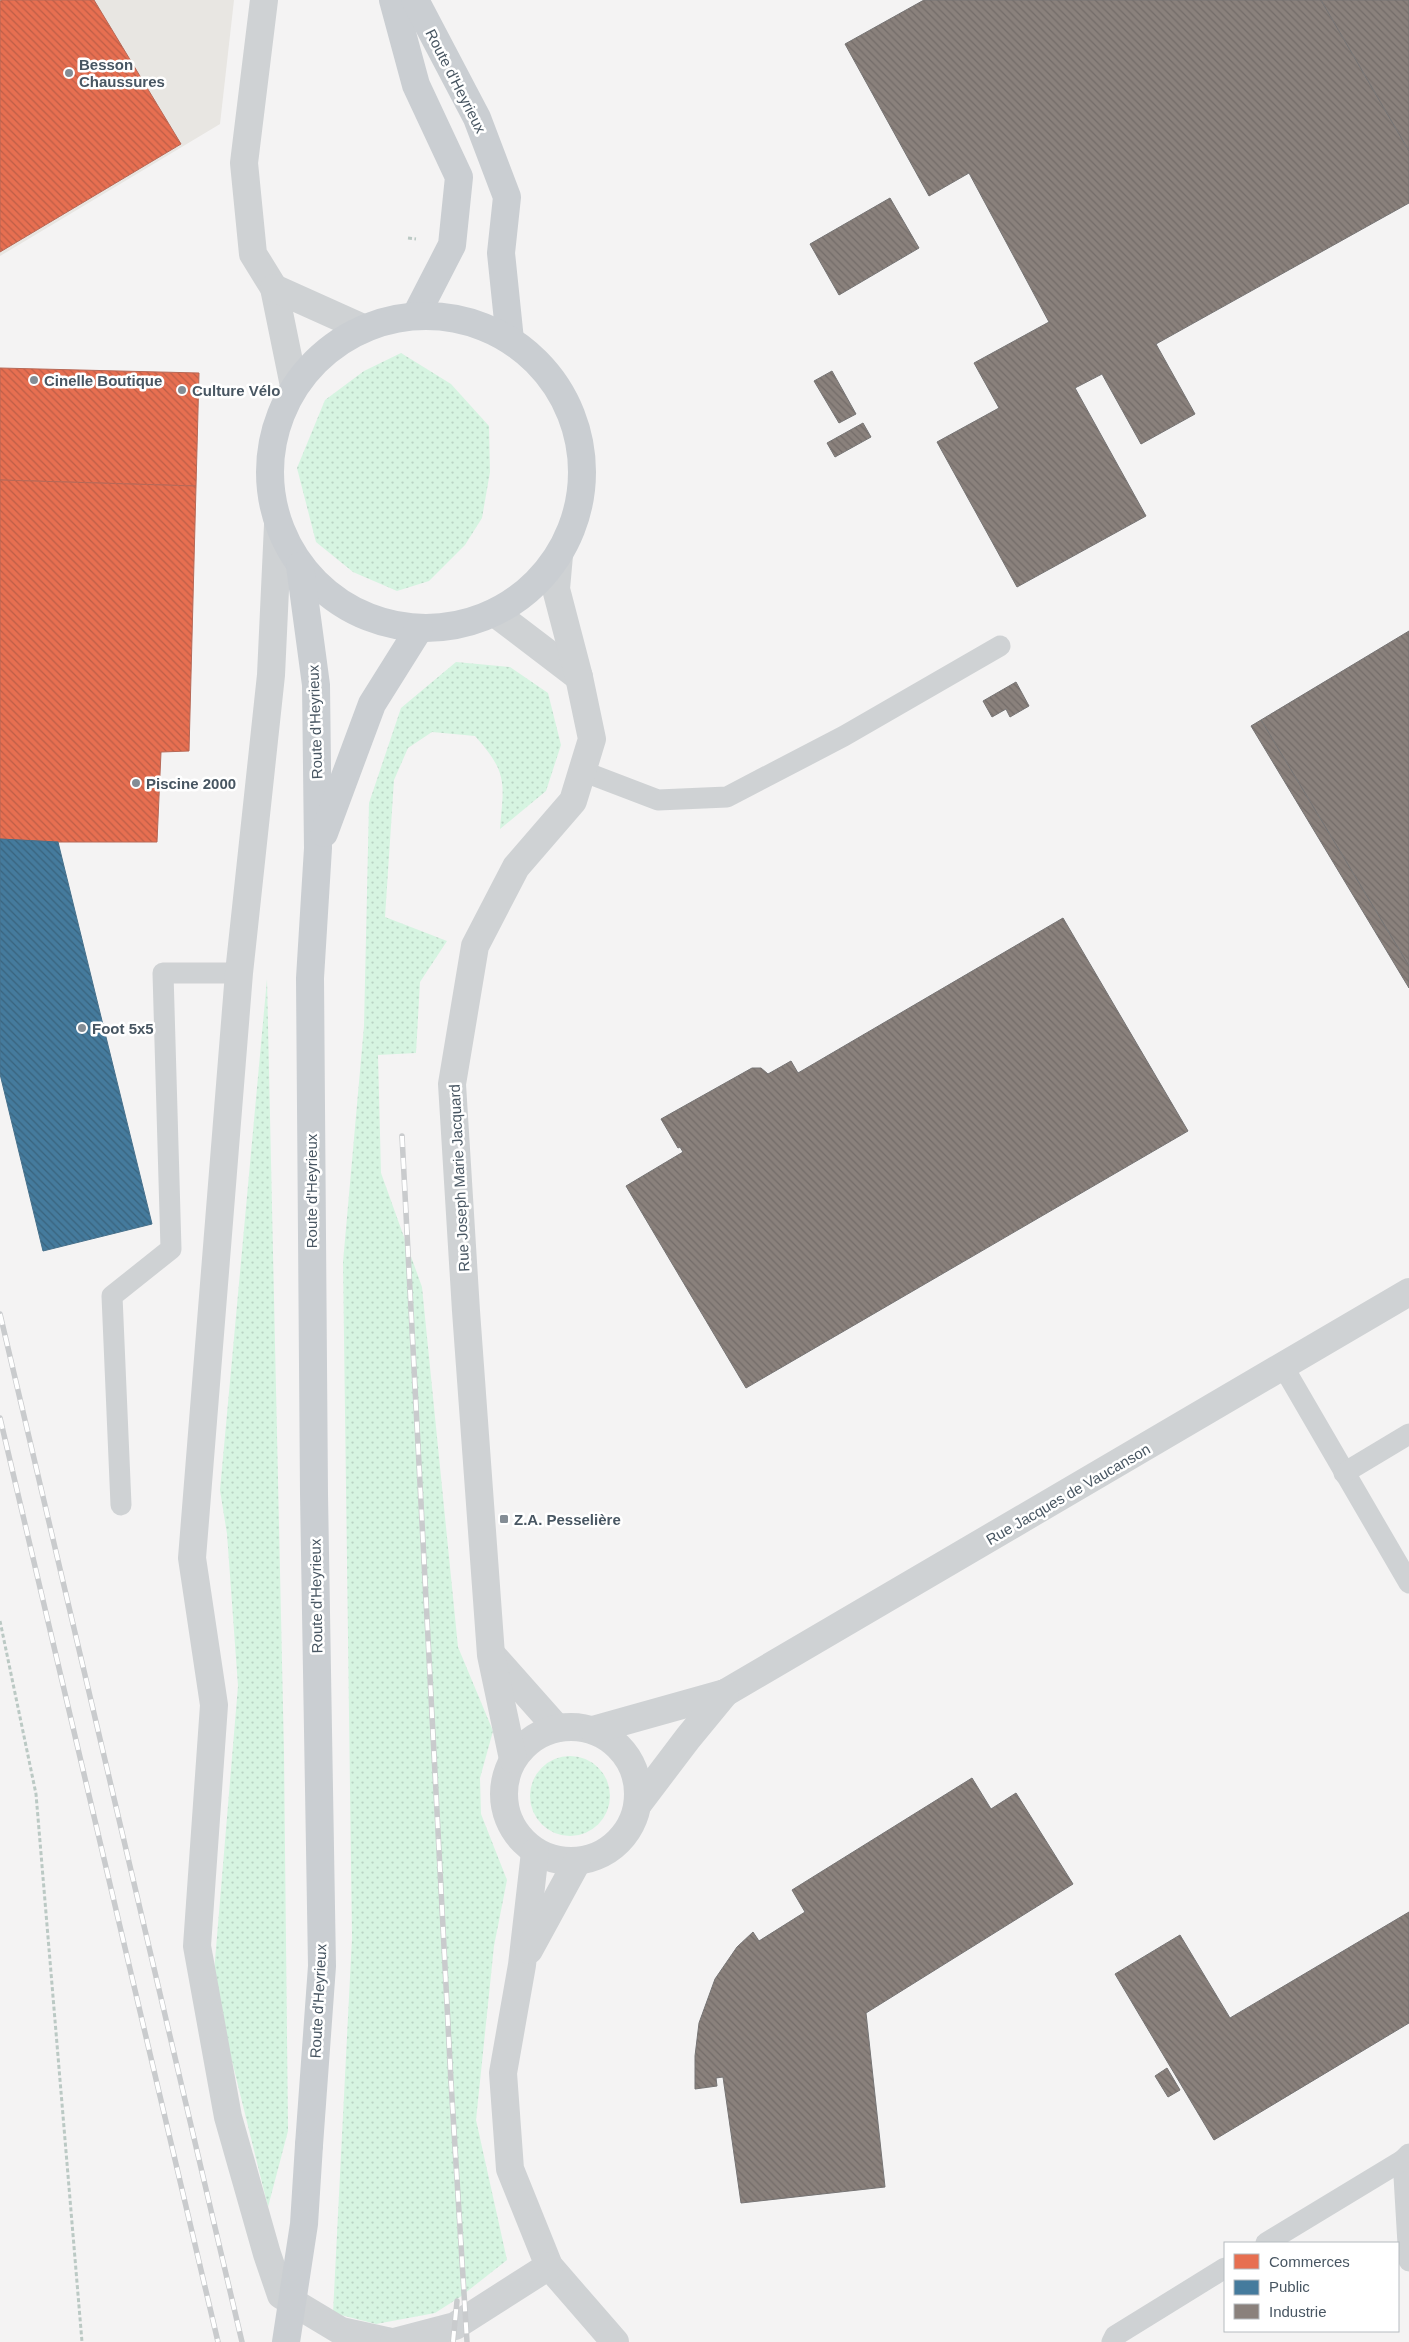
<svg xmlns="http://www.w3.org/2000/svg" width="1409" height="2342" viewBox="0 0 1409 2342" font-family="Helvetica,sans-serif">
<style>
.commercial{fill:#e8e6e2}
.grass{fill:url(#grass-dots)}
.shops{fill:url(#shops-back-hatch);stroke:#b76856}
.public{fill:url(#public-back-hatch);stroke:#46708b}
.industry{fill:url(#industry-back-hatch);stroke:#767474}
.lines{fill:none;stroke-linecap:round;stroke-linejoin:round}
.path{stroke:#bbc9c4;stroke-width:3;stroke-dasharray:4 2.5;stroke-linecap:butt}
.lane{stroke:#cfd2d4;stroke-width:21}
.street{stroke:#cfd2d4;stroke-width:28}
.primary{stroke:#caced2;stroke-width:28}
.rail-casing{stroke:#c9cbcd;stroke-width:5.5}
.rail{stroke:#fff;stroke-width:4;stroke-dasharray:11;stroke-linecap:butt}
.primary-bridge{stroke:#caced2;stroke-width:28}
.poi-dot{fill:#848d95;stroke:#fff;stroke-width:2}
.labels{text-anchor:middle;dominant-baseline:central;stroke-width:5;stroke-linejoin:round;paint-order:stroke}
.poi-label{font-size:15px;font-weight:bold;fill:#485662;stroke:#fff;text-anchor:start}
.street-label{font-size:15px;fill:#485662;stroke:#fff}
</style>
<defs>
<pattern id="grass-dots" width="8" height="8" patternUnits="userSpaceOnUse" patternTransform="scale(1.25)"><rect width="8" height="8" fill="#d6f4e1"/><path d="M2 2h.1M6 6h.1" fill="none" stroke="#b9d3c4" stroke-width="1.8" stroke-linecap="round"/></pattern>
<pattern id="shops-back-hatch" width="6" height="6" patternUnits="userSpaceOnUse" patternTransform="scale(1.25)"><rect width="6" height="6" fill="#e76f51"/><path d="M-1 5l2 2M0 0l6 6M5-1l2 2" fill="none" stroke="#bd5e47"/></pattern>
<pattern id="public-back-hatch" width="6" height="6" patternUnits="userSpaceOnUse" patternTransform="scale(1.25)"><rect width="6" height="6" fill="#457b9d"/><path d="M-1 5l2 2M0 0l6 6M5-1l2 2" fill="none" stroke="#39637d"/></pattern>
<pattern id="industry-back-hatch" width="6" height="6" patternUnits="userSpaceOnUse" patternTransform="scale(1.25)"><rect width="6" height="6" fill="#8a817c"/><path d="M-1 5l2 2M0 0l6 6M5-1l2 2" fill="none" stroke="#736c69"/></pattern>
</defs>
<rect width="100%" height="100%" fill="#f4f3f3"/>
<path class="commercial" d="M0,0H234L220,124L0,256Z"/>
<g class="grass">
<path d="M401,353L451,384L489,426L490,472L482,518L465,545L429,581L397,591L353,572L316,542L297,468L325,400L364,371Z"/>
<path d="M456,662L510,667L548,693L561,745L546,791L500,829C504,782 508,773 475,736L432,732L408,748L394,780L385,917L447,941L420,982L416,1053L378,1055L381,1173L422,1287L458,1647L493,1731L480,1778L481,1814L507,1880L494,1946L476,2120L507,2260L460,2297L435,2313L376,2324L333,2313L352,1938L343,1262L364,1026L369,803L401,708Z"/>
<path d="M267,979L284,1753L288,2131L268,2207L213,1984L238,1686L227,1534L220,1490Z"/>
<circle cx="570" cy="1796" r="40"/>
</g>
<g class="shops">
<path d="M2,0H94L181,144L0,252V1Z"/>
<path d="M0,368L199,373L196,486L0,480Z"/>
<path d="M0,480L196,486L189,751L161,752L157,842H58L0,839Z"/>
</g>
<path class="public" d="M0,839L58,842L152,1224L43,1251L0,1074Z"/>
<g class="industry">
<path d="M924,0H1321L1409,151V203L1156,344L1195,414L1141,444L1102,374L1075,388L1146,516L1017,587L937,442L999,408L974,363L1049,322L969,173L929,196L845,44Z"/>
<path d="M1321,0H1409V151Z"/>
<path d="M890,198L919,248L839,295L810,244Z"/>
<path d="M832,371L856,414L839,423L814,381Z"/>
<path d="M863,423L871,437L835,457L827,443Z"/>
<path d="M1409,631V966L1261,720Z"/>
<path d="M1016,682L1029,706L1010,717L1006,709L992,717L983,701Z"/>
<path d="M1261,720L1409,966V988L1251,726Z"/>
<path d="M1063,918L1188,1131L746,1388L626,1186L683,1152L680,1147L678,1148L661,1119L752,1068H761L768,1074L791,1061L798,1073Z"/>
<path d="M972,1778L991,1809L1016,1793L1073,1884L866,2013L885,2187L741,2203L723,2077L716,2078L717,2086L695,2089V2056L699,2023L715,1979L737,1947L753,1932L759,1941L805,1912L792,1890Z"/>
<path d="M1409,1912V2023L1214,2140L1115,1974L1180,1935L1230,2018Z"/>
<path d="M1167,2068L1180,2090L1168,2097L1155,2076Z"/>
</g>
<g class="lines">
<g class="path">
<path d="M408,238L416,239"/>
<path d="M0,1621L36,1794L82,2342"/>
</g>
<g class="lane">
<path d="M582,771L658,800L727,797L844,736L1000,646"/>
<path d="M1284,1368L1409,1583"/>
<path d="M1344,1473L1409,1434"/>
<path d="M121,1505L112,1296L171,1249L163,973H239"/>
<path d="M1409,2154L1403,2160L1409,2261"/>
<path d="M1266,2243L1403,2160"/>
<path d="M1112,2342L1115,2336L1225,2268"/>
</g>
<g class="street">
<path d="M264,0L244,163L253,254L274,288L294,386"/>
<path d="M274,288L363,328"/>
<path d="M278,525L271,675L239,973L192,1558L214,1705L197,1946L228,2117L267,2254L281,2295L341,2331L391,2342"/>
<path d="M495,613L579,677"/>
<path d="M493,1656L557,1728"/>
<circle cx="571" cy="1794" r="67"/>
<path d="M593,1730L725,1693L1409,1292"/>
<path d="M513,1759L491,1655L466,1311L452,1084L475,946L516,867L573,801L592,739L579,677L556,589L559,555"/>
<path d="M638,1804L688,1738L725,1693"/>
<path d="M535,1852L522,1965L503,2073L510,2169L549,2266L615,2342"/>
<path d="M529,1950L577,1862"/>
<path d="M394,2342L455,2326L549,2266"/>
</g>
<g class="primary">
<path d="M393,0L416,85L459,177L452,245L416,315"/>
<path d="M415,0L477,118L507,197L501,253L510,340"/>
<circle cx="426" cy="472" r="156"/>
<path d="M300,566L316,685L318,848L310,978L314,1494L322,1966L309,2145"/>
<path d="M324,833L372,704L419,629"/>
</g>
<defs>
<g id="rail">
<path d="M402,1136L451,2082L467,2342"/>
<path d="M0,1314L242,2342"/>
<path d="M0,1418L218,2342"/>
<path d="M453,2342L457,2301"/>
</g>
</defs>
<use href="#rail" class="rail-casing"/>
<use href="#rail" class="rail"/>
<path class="primary-bridge" d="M286,2342L304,2224L309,2145"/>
</g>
<g class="poi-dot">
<circle cx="69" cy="73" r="5"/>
<circle cx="34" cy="380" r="5"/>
<circle cx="182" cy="390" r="5"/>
<circle cx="136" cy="783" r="5"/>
<circle cx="82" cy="1028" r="5"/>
<rect x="499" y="1514" width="10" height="10" rx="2.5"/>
</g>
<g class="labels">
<g class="poi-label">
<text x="79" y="64">Besson<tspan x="79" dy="17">Chaussures</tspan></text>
<text x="44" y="380">Cinelle Boutique</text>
<text x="192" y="390">Culture Vélo</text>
<text x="146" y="783">Piscine 2000</text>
<text x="92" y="1028">Foot 5x5</text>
<text x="514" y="1519">Z.A. Pesselière</text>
</g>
<g class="street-label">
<text transform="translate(456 81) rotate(63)">Route d'Heyrieux</text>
<text transform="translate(315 722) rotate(-92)">Route d'Heyrieux</text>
<text transform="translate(459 1178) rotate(-93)">Rue Joseph Marie Jacquard</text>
<text transform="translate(311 1191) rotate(-90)">Route d'Heyrieux</text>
<text transform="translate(1068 1494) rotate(-30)">Rue Jacques de Vaucanson</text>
<text transform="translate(316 1596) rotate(-91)">Route d'Heyrieux</text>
<text transform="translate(318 2001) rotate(-87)">Route d'Heyrieux</text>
</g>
</g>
<rect x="1224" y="2242" width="175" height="90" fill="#ffffff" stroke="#b6bbc0"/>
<rect x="1234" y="2254" width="25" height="15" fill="#e76f51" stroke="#b6bbc0"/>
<text x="1269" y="2267" font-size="15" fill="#485662">Commerces</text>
<rect x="1234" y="2280" width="25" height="15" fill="#457b9d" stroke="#b6bbc0"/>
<text x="1269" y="2292" font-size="15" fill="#485662">Public</text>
<rect x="1234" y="2304" width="25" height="15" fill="#8a817c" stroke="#b6bbc0"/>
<text x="1269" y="2317" font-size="15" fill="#485662">Industrie</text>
</svg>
